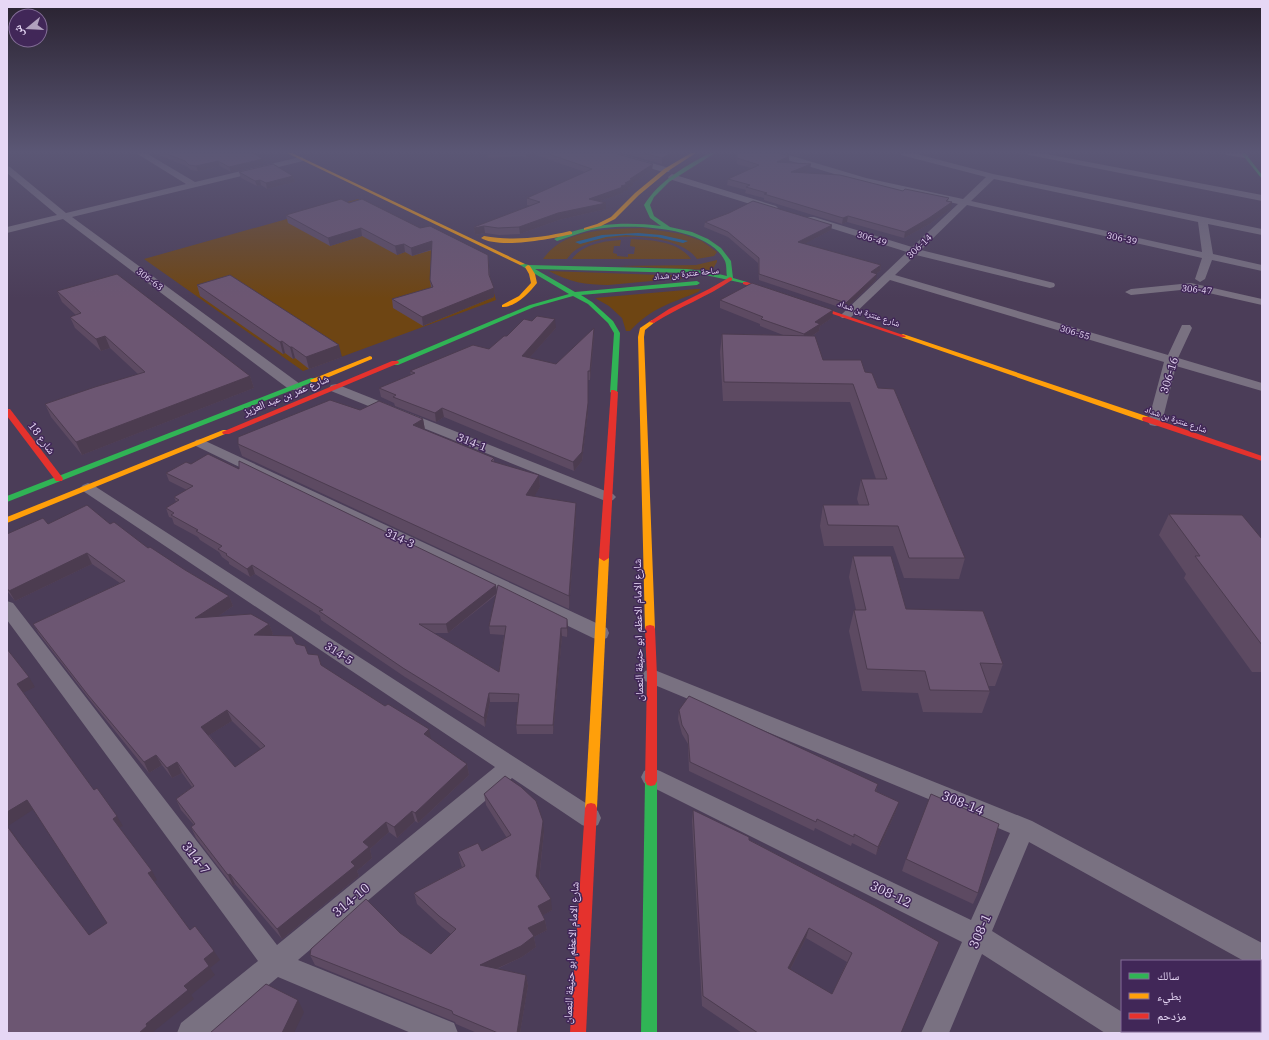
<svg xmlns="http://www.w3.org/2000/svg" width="1269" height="1040" viewBox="0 0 1269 1040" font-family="'IBM Plex Serif','Noto Naskh Arabic',serif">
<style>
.green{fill:#6e4513}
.water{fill:#1a639c}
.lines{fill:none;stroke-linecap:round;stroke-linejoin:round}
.street{fill:#797181;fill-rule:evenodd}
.fast{fill:#30b455;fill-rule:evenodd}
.slow{fill:#ff9f0a;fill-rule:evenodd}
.jam{fill:#e5322d;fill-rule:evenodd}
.wall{fill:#5d4a62;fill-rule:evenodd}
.shaded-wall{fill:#4c3c50}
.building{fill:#6c5672;stroke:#4c3c50;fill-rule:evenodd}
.labels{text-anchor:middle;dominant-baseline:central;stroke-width:3;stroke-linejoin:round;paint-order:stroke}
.far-street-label{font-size:9px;fill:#e6d7f5;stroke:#412758}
.street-label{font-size:11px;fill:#e6d7f5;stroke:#412758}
.near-street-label{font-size:13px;fill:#e6d7f5;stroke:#412758}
</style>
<rect width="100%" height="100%" fill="#4b3d58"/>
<g class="green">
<path d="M358,199L489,262V276L496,300L303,371L144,259Z"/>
<path d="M643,228L682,234L702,241L717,252L714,256L697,259C677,230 586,229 567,259H543C565,228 609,229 643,228Z"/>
<path d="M631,239C651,240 678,241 691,259H572C583,244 604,241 621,240L620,246H614L613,253L617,254V256L628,257V254H634L635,247L630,246Z"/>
<path d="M717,260V262L712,270L618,266L696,265Z"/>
<path d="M549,271L689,276L695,277L608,285C586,285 569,282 549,271Z"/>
<path d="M696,289H701L698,292C669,304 651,308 630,331H626L622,318L609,306L595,298Z"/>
</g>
<path class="water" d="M638,233L661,235L688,241L683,243L657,237L626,235L606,237L580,244L575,242L602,235Z"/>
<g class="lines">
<g class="street">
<path d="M136,153H146L195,182L300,157H303V161L72,217L300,384L302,387L300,390H290L63,219L7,233V227L57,215L7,173V166L10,167L66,213L186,184Z"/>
<path d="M605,153H617L669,168L670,170L669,172H663L606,155Z"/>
<path d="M770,153H782L866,178L963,199L986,177L901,155L900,153H913L993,174L1262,229V235L1208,224L1213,254L1262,265V271L1212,260L1205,279L1200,282L1195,279L1202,258L967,205L921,250L1054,283L1055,285L1054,287L1050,288L916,255L895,275L1168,355L1182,325H1190L1192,328L1178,358L1262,383V391L1176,366L1162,422L1160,425L1155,426L1150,425L1148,422L1164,362L890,280L850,318H842L840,316L842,314L907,252L808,221L806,219L808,217H814L912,247L958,204L861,182L771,155ZM994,179L1198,222L1202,252L971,201Z"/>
<path d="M1025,153H1041L1262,195V201L1029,155Z"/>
<path d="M1223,153H1241L1249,156L1245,158L1227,155Z"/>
<path d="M672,174L776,206L778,208L773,211L770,210L669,179L668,177Z"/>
<path d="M1191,283L1262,299V305L1191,289L1131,295L1125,292L1131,289Z"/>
<path d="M336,384L613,494L616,497L613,500L608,502L603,500L331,391L329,388L331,385Z"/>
<path d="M201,439L607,628L609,633L607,638L600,640L593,638L196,446L194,443L196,440Z"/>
<path d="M88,483L93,485L598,811L601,818L598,825L590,828L582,825L512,778L298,960L454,1023L458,1033H411L278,977L212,1033H177L181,1023L258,961L7,620V601L13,603L277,945L495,767L83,491L80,488L83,485Z"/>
<path d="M652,669L1032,821L1262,943V970L1260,969V961H1244L1029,842L992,931L1122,1012V1031H1134L1133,1033H1105L982,954L949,1033H921L962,942L644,783L641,777L644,771L652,768L660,771L971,920L1010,833L645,681L642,676L645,671Z"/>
</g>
<g class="fast">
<path d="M710,153H715L669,182L654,197L650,205L654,216L670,227L692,232L708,239L721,248L731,261L733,278L747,282V284L710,276L687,273L535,269L575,292L697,281L700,283L697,285L581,295L592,302L613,321L620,333L617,394H614L610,392L614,333L608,323L588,304L573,296L534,307L398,365H392L391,363L530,305L569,294L520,265V263L529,265L687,269L710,272L727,276C726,272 727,266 725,261C709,227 636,224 604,228C588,229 573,236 557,241L554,239C559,236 566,234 571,232C600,223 631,222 661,226L650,218L644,205C660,180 684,167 710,153Z"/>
<path d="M1241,153H1245L1262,175V179Z"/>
<path d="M311,378H317L318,380L7,502V496Z"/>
<path d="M651,776L655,777L657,781V1033H641L645,781L647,777Z"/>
</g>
<g class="slow">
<path d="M287,153H292L525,264L520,265Z"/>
<path d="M691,153H696L668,171L639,195L615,219L601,226L584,230V228L597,224L611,217L635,193L664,169Z"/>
<path d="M570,231L572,232V234C552,239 499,249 481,238L484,236C513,241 541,238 570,231Z"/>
<path d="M528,265L530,266L535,274L537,283C530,292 515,308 502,307V305L519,296L531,283L529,274L525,267Z"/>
<path d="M652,320L655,322L645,330L644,337L655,629L654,632H646L645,629L638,337L640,328Z"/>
<path d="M903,334L1149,417L1150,419L1149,421H1143L901,337V335Z"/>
<path d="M370,356L372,357V359L317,382H311L310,380Z"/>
<path d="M223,430H229L230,432L7,523V517Z"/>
<path d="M604,555L609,558L597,808L595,812L591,813L587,812L585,808L599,558Z"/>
</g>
<g class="jam">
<path d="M730,277L732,278V280C707,297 679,307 654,323L649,322L669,309L709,289Z"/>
<path d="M743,282H747L906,336L905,337H901L743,284Z"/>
<path d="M392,361H398L399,363L229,434H223L222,432Z"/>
<path d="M611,390H614L618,392L609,558L604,561L599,558Z"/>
<path d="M7,409H10L62,477L63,479L62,481H56L7,416Z"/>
<path d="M1143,417H1149L1262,456V461L1143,421L1142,419Z"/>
<path d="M650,625L654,626L655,629L657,676V781L655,785L651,786L647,785L645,781L647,676L645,629L646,626Z"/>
<path d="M591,803L595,804L597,808L586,1033H570L585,808L587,804Z"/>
</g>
</g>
<g class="wall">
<path d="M158,153H253L263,159L264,164L231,172L220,166L198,171L191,170L186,166L159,155Z"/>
<path d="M487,153H613L652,170L633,183V186L628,188V190L623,192V193L600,201L606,203V209L559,220L520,234L499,235L485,233L475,235L474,227L530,206L527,205V198L585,172L536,155L526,158L523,156L488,158Z"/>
<path d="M622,153H680L662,164Z"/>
<path d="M736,153H779L789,162H788L810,170L803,172L903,191L949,198L948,201L951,209L928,225L904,238L847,222L842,224L764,200V198L745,193L746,190L727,185L728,179L751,168L737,164Z"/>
<path d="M787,153H808L800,157Z"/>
<path d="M239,172L293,176L295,182L267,189L261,185L257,186L241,178Z"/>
<path d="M349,203L420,228L488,255L490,277L494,297L423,326L393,308L392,299L431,288L430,280L432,250L412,256L405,252L397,255L362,236L330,246L288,223L286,215Z"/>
<path d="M705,222L832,225L831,230L804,244L881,265L880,271L876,274V280L845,309L759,280L758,263L728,237L704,227Z"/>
<path d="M197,285L342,357L309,369L295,358L293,359L285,353L283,354L200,296Z"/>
<path d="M57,291L250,376L254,388L82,455L51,417L45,404L138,374L110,348L101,351L75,328L70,317L76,315L62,302Z"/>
<path d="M720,300L832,318L820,326L819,331L812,336L823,360L865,372L878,388L965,558L959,579L904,578L893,546H824L820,526L823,505H859L857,499L861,479H876L850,402L723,401L720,352L722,334L783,335L760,326V324L720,308Z"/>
<path d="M556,328L529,358L556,364L594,328V336L590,380H588V412L582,461L574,471L444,417L436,422L395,406L394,403L381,397L379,388L411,375L410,371L489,349L507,336Z"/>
<path d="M360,410L423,419L425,430L494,458V462L539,475L540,487L534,496L576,515L569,609L242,456L238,444Z"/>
<path d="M191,464L239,469L496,585L497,590L567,619L568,628L567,637L562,636L553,734H517L516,725L518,702H490L485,727L405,677L321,620L320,616L255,574L250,577L229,564V562L222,557L219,552L200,540L198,537L174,524L172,518L169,517L166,508L176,502L174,497L187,490L169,481L166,473ZM496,595L489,626L490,634L504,635L499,672L434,633H448Z"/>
<path d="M1169,514L1262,539V672H1252L1184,578L1186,574L1159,535Z"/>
<path d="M48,524H110L148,548L229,596L233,606L217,617L269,624L273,634L271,636L296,644L321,665L431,739L467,764L469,775L418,823L415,821L397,838L389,832L370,849L372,858L357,871L359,876L282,939L235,884L233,886L196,838L191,827L194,825L181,810L176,799L192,787L182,773L172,778L162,765L149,773L94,705L39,634L33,624L120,583L92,564L15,601L7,591V534ZM232,721L261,749L235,767L209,735Z"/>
<path d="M853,556L906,609L1003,664L995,686H988L990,691L982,713L923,712L918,693L862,691L849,631L854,610H856L849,577Z"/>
<path d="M679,710L878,784L876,791L899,802L896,811L876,855L852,843L851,846L815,828L814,831L689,771L688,744L682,734L678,719Z"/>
<path d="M484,794L544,832L539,880L552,910L543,915L545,920L547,930L534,937L536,947L522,957L497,969L526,975L528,986L520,1033H477L456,1024L455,1022L315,965L310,955L400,933L431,954L451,934L442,927L417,904L414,893L462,867L461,864L458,852L482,851L507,838L486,805Z"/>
<path d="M693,810L875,906L901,1033H742L702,1006L692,821ZM806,938L847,962L832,994L790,970Z"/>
<path d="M906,859L978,893L973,904L902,871Z"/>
</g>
<g class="shaded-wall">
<path d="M526,153H536V155L526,158Z"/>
<path d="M671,153H680L662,164V158Z"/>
<path d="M800,153H808L800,157Z"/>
<path d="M789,156V162L776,167L777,162Z"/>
<path d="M263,159L264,164L231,172L229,167Z"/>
<path d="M218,161L220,166L198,171L196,166Z"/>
<path d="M653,164L652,170L633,183V186L628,188V190L623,192V193L589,205V199L625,183L630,179Z"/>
<path d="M811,164L810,170L790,178L791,172Z"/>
<path d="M293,176L295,182L267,189L266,183Z"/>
<path d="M260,180L261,185L257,186L255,181Z"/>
<path d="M952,202L951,209L928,225L904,238L905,232Z"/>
<path d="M606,203V209L559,220L520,234L519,227L558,213Z"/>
<path d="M848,216L847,222L842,224L843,218Z"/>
<path d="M832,225L831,230L797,248L798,242Z"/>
<path d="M484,226L485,233L475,235L474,228Z"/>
<path d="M361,228L362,236L330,246L328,238Z"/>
<path d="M432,241L433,249L412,256L411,248Z"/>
<path d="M404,244L405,252L397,255L395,246Z"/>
<path d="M881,265L880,271L870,278L871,272Z"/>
<path d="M877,274L876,280L845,309L846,303Z"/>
<path d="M494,288V297L423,326L422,317Z"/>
<path d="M833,310L832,318L820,326L819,331L803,342L804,334L815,322Z"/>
<path d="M555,319L556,328L523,365L522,356Z"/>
<path d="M594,328V336L590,380V371Z"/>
<path d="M105,336L110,348L101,351L96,339Z"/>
<path d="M282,341L285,353L283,354L280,342Z"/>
<path d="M339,345L342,357L309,369L306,357Z"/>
<path d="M290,347H292L295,358L293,359Z"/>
<path d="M588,371V412L582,461L574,471L573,462Z"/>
<path d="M250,376L254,388L82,455L76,442Z"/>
<path d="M442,408L444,417L436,422L435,413Z"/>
<path d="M423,419L425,430L413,425Z"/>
<path d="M539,475L540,487L528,507L526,495Z"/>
<path d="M576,503V515L569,609V596Z"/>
<path d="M87,553L92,564L15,601L9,591Z"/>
<path d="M252,565L255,574L250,577L247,569Z"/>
<path d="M496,585L497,593L448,633L446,624Z"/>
<path d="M229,596L233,606L200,629L195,618Z"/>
<path d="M567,619L568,628L567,637Z"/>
<path d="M269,624L273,634L258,646L254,635Z"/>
<path d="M561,628L562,636L553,734V725Z"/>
<path d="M29,677L35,687L23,693L17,684Z"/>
<path d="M489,693L490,702L485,727L484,718Z"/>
<path d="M227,710L232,721L206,737L201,727Z"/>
<path d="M429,729L431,739L424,734Z"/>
<path d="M156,755L162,765L149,773L144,762Z"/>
<path d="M177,762L182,773L172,778L167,768Z"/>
<path d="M467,764L469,775L418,823L415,813Z"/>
<path d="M27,800L34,809L8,826L27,854L7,826V812Z"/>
<path d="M899,802L896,811L876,855L878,847Z"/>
<path d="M412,811L415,821L397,838L394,827Z"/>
<path d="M117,816L123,826L119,828L113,819Z"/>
<path d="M543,821L544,832L538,887L536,876Z"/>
<path d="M386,822L389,832L370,849L372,858L357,871L359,876L282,939L277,929L351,862L363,842Z"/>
<path d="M152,871L157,880L154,883L148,873Z"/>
<path d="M230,874L235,884L233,886L228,875Z"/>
<path d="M551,899L552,910L540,917L538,906Z"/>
<path d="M545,920L547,930L534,937L536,947L522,957L483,975L480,965L528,928Z"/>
<path d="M809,928L806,938L786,978L788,968Z"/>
<path d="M214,951L220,960L210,968L215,975L191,995L184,986L204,959Z"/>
<path d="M526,975L528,986L520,1033H517Z"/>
<path d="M188,990L194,999L153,1032V1033H139L146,1024Z"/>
<path d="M298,1000L304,1012L294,1033H282Z"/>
</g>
<g class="building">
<path d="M164,153H253L263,159L229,167L218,161L196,166L189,165L185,161Z"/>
<path d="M546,153H614L653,164L630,179H633L625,183L628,184L621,186L623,187L589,199L606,203L558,213L519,227L498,228L484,226L474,228V227L540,202L527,198L592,169Z"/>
<path d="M643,153H671L662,158Z"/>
<path d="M737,153H779L789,156L777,162L811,164L791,172L840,175L903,191L905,189L949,198L946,201L952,202L929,218L905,232L848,216L843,218L764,194L767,193L746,187L750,185L728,179L759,165L737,158Z"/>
<path d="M273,164L293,176L266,183L260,180L255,181L239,172Z"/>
<path d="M341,199L349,203L362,199L420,228L430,226L488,255L489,275L494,288L422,317L392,299L433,287L430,280L432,241L411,248L404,244L395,246L361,228L328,238L286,215Z"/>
<path d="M753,201L832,225L798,242L881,265L871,272L877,274L846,303L759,274V258L728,232L705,222L729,213Z"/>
<path d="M117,274L250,376L76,442L45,404L95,387L145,372L105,336L96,339L70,317L81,313L57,291Z"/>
<path d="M230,275L339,345L306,357L292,347H290L282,341L280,342L197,285Z"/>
<path d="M752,283L833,310L815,322L820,324L804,334L761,319L763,317L720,300Z"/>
<path d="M537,316L555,319L522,356L556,364L594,328L590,371H588V403L582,452L573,462L442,408L435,413L393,397L396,395L379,388L415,373L410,371L473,345L489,349L504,336H507L524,319L532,321Z"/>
<path d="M722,334L815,336L823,360H861L865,372L872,373L878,388L894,389L965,558H909L898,526L828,525L823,505H869L861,479H887L853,384L724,382Z"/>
<path d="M330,400L360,410L379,401L423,419L413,425L494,458L491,461L539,475L526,495L576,503L569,596L238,444V437Z"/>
<path d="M208,454L239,469V461L496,585L446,624H419L499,672L506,626H489L498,585L567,619V628H561L553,725H516L519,694L489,693L484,718L403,668L319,611L323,610L252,565L247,569L226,555L227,554L218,549L222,546L196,531L198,530L171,515L174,513L166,508L179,500L174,497L193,486L166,473L186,462L191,464Z"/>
<path d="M87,505L110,524L114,522L148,548L150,547L185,570L229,596L195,618L251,614L269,624L254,635L292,636L296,644L305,646L308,654L318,655L321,665L385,706L388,704L429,729L424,734L467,764L415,813L412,811L394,827L386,822L363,842L369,847L351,862L355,866L277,929L230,874L228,875L191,827L195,824L176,799L194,786L177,762L167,768L156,755L144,762L88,695L33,624L125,581L87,553L9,591L7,588V534L43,518L48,524ZM227,710L265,746L235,767L201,727Z"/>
<path d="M1169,514L1242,515L1262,539V645L1195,556H1200Z"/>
<path d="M853,556H891L906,609L983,611L1003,664L980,663L990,691L930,690L925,671L867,669L854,610H866Z"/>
<path d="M7,649L29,677L17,684L94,790L97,788L117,816L113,819L152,871L148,873L190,930L195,926L214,951L204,959L209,966L184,986L188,990L146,1024L147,1026L139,1033H8L7,1032V966L8,965L7,964V826L20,844L89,935L107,923L27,800L7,812Z"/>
<path d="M689,696L878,784L875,791L899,802L878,847L854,834V837L817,819L816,822L690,762L688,735L682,725L679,710Z"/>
<path d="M505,776L521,787L536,801L543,821L536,876L551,899L538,906L545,920L528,928L534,936L521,946L480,965L526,975L517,1033H498L453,1014L452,1011L310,955L311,949L366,899L400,933L431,954L456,929L439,916L414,893L465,866L458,852L478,843L482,851L511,835L484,794Z"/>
<path d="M931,794L999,824L978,893L906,859Z"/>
<path d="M693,810L749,837V840L875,906L939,942L901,1033H758L703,996ZM809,928L852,953L832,994L788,968Z"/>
<path d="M266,984L298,1000L282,1033H210Z"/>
</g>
<linearGradient id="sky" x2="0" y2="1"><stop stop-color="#292230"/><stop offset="0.51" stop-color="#5b5775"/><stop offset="1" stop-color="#5b5775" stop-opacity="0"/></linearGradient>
<rect width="1269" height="298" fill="url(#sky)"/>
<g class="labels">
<g class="far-street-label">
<text transform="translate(872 238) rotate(17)">306-49</text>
<text transform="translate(1122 238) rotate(12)">306-39</text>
<text transform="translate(919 246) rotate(-44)">306-14</text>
<text transform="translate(686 273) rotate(-6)">ساحة عنترة بن شداد</text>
<text transform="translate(150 279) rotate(37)">306-63</text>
<text transform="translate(1197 289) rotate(6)">306-47</text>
<text transform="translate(869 313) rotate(19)">شارع عنترة بن شداد</text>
<text transform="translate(1075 332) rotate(17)">306-55</text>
<text transform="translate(1176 419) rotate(19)">شارع عنترة بن شداد</text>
</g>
<g class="street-label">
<text transform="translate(1169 375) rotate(-73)">306-16</text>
<text transform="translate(286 395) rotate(-22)">شارع عمر بن عبد العزيز</text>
<text transform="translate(42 438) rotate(53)">شارع 18</text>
<text transform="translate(472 442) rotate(22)">314-1</text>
<text transform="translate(400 538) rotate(25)">314-3</text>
<text transform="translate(638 630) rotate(-91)">شارع الامام الاعظم ابو حنيفة النعمان</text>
<text transform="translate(339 653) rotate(33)">314-5</text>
<text transform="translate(571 953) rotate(-87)">شارع الامام الاعظم ابو حنيفة النعمان</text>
</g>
<g class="near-street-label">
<text transform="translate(963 803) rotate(22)">308-14</text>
<text transform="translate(196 858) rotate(53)">314-7</text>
<text transform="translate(891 894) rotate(26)">308-12</text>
<text transform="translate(351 900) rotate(-40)">314-10</text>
<text transform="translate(980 931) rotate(-66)">308-1</text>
</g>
</g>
<rect width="1269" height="1040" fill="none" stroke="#e6d7f5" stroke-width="16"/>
<rect x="1121" y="960" width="140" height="72" fill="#412758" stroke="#836d97"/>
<rect x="1129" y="973" width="20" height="6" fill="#30b455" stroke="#836d97"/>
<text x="1157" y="980" font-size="12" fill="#e6d7f5">سالك</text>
<rect x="1129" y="993" width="20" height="6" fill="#ff9f0a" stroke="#836d97"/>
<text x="1157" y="1000" font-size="12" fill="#e6d7f5">بطيء</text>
<rect x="1129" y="1013" width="20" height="6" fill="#e5322d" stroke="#836d97"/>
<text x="1157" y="1020" font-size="12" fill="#e6d7f5">مزدحم</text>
<g transform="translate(28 28) rotate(252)"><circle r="19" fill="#412758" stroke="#836d97"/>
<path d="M0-3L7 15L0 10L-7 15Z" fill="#b0a1be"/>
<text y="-6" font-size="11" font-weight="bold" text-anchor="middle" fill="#e6d7f5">ش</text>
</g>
</svg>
